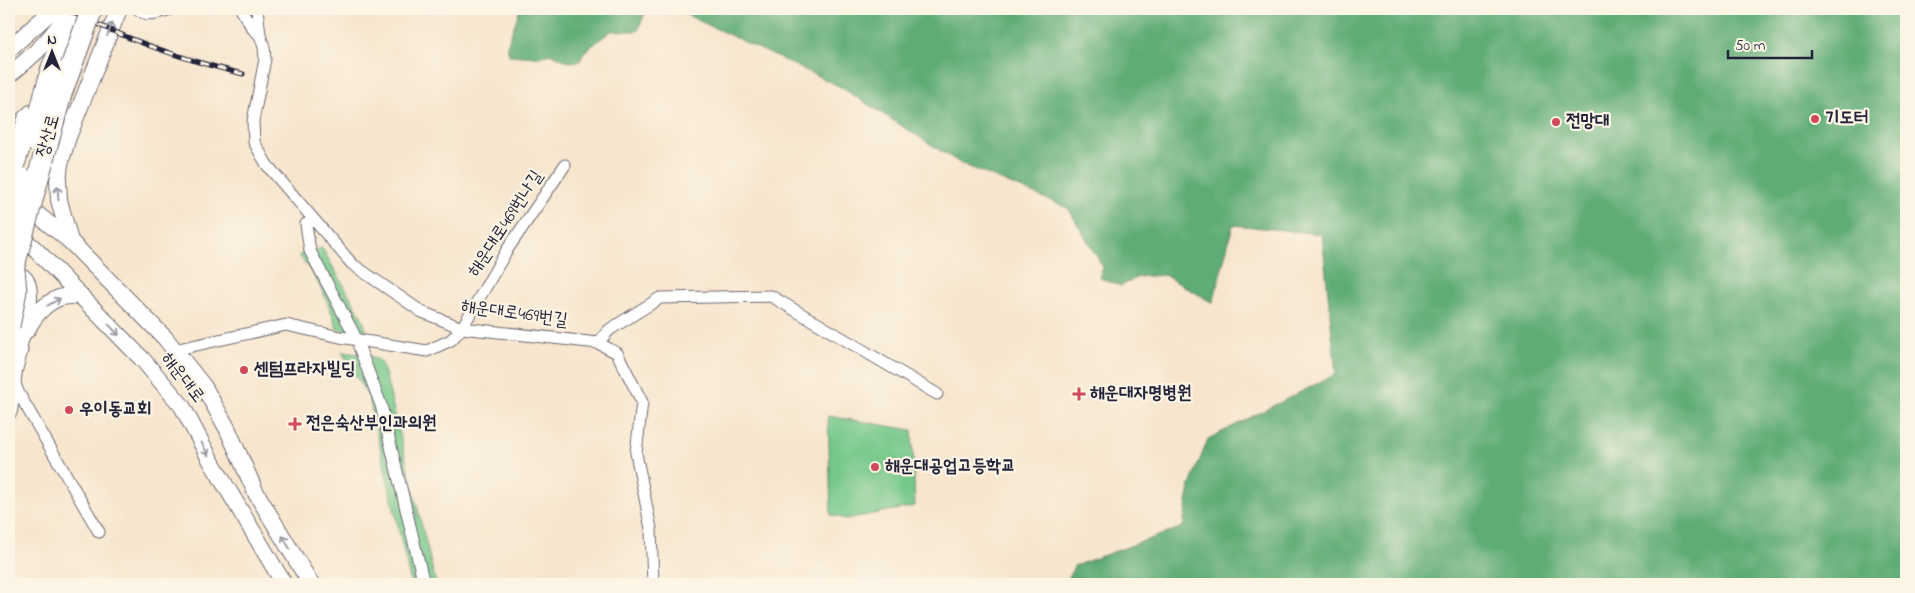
<svg xmlns="http://www.w3.org/2000/svg" width="1915" height="593" viewBox="0 0 1915 593" font-family="'Indie Flower','Poor Story',sans-serif">
<style>
.green{fill:#74c78a;stroke:#4b7462}
.forest{fill:#5fac76;stroke:#406758}
.lines{fill:none;stroke-linecap:round;stroke-linejoin:round}
.street-casing{stroke:#6d666e;stroke-width:13}
.secondary-casing{stroke:#6d666e;stroke-width:18}
.highway-casing{stroke:#6d666e;stroke-width:23}
.street{stroke:#fff;stroke-width:11}
.secondary{stroke:#fff;stroke-width:16}
.highway{stroke:#fff;stroke-width:21}
.rail-casing{stroke:#22223b;stroke-width:5}
.rail{stroke:#fcf5e5;stroke-width:3;stroke-dasharray:9;stroke-linecap:butt}
.highway-bridge-casing{stroke:#6d666e;stroke-width:23;stroke-linecap:butt}
.highway-bridge{stroke:#fff;stroke-width:21}
.oneway{stroke:#9c9ca7}
.poi-dot{fill:#d1495b;stroke:#fcf5e5;stroke-width:2}
.labels{text-anchor:middle;dominant-baseline:central;stroke-width:4.5;stroke-linejoin:round;paint-order:stroke}
.poi-label{font-size:18px;font-weight:bold;fill:#22223b;stroke:#fcf5e5;text-anchor:start}
.street-label{font-size:18px;fill:#22223b;stroke:#fcf5e5}
</style>
<rect width="100%" height="100%" fill="#fcf5e5"/>
<filter id="ink" filterUnits="userSpaceOnUse"><feTurbulence type="fractalNoise" baseFrequency=".02" numOctaves="2"/><feDisplacementMap in="SourceGraphic" scale="10" xChannelSelector="R" yChannelSelector="G"/><feConvolveMatrix kernelMatrix="1 2 1 2 8 2 1 2 1" color-interpolation-filters="sRGB"/></filter>
<filter id="wash" filterUnits="userSpaceOnUse"><feTurbulence type="fractalNoise" baseFrequency=".0096" numOctaves="4" result="noise"/><feDisplacementMap in="SourceGraphic" scale="20" xChannelSelector="R" yChannelSelector="G"/><feGaussianBlur stdDeviation="1.12" result="paint"/><feColorMatrix in="noise" values="0 0 0 0 0 0 0 0 0 0 0 0 0 0 0 0 0 1.4 0 .05"/><feComposite in="paint" operator="in"/></filter>
<g filter="url(#wash)">
<rect width="100%" height="100%" fill="#f7e5cd"/>
<g class="green">
<path d="M322,248L361,315L368,334L337,329C329,301 317,278 299,255Z"/>
<path d="M342,352L368,355L380,361L385,373L436,584H411L369,398Z"/>
<path d="M828,416L912,430L915,506L846,519L831,515Z"/>
</g>
<g class="forest">
<path d="M520,9H650L644,15L638,31H611L584,52L580,61L569,62L552,54L536,57L509,55L507,46Z"/>
<path d="M674,9H1906V584H1066L1074,566L1183,527L1190,485L1208,439L1336,374L1322,234L1233,225L1213,303L1164,275L1138,277L1121,286L1100,278L1103,267L1068,208L960,163L839,86Z"/>
</g>
</g>
<g filter="url(#ink)">
<g class="lines">
<defs>
<g id="street">
<path d="M138,9C146,18 161,12 171,9"/>
<path d="M257,10L260,35L264,47L265,59L253,121L254,142L267,165L352,264L422,312L462,328L598,343L617,353L642,402L636,453L651,529L653,584"/>
<path d="M242,11L253,29L260,35"/>
<path d="M306,224L310,251L354,334"/>
<path d="M598,343L609,330L660,298L771,296L937,394"/>
<path d="M359,347L381,405L424,584"/>
<path d="M174,350L286,325L340,337L427,351L451,340L462,328L507,250L565,165"/>
<path d="M14,381L18,392L99,532"/>
</g>
<g id="secondary">
<path d="M9,49L54,9"/>
<path d="M9,75C35,54 53,38 70,9"/>
<path d="M9,134L31,113"/>
<path d="M22,202L70,241L165,338L204,387L227,428L256,493L311,584"/>
<path d="M14,231L36,250L143,360L182,406L211,461L284,584"/>
<path d="M70,241L59,200L58,181L60,164L68,137L119,9"/>
<path d="M9,275C46,268 21,334 18,349C13,369 12,391 9,411"/>
<path d="M27,330C33,317 45,303 59,298C65,296 73,296 80,295"/>
</g>
<g id="highway">
<path d="M52,68L78,9"/>
<path d="M9,378L17,350"/>
</g>
</defs>
<use href="#street" class="street-casing"/>
<use href="#secondary" class="secondary-casing"/>
<use href="#highway" class="highway-casing"/>
<use href="#street" class="street"/>
<use href="#secondary" class="secondary"/>
<use href="#highway" class="highway"/>
<defs>
<path id="rail" d="M66,9C122,38 181,59 243,74"/>
</defs>
<use href="#rail" class="rail-casing"/>
<use href="#rail" class="rail"/>
<defs>
<g id="highway-bridge">
<path d="M33,140L52,68"/>
<path d="M9,179L29,118"/>
<path d="M9,227L22,179"/>
<path d="M9,284L61,94L92,9"/>
<path d="M9,326L16,291L14,270"/>
</g>
</defs>
<use href="#highway-bridge" class="highway-bridge-casing"/>
<use href="#highway-bridge" class="highway-bridge"/>
</g>
<defs><path id="oneway-shaft" d="M-6 0H5M1.5-3L5.5 0L1.5 3" fill="none" stroke-width="1.6" stroke-linecap="round" stroke-linejoin="round" transform="scale(1.25)"/></defs>
<g class="oneway">
<use href="#oneway-shaft" transform="translate(110 29) rotate(-68)"/>
<use href="#oneway-shaft" transform="translate(58 193) rotate(-94)"/>
<use href="#oneway-shaft" transform="translate(54 302) rotate(-29)"/>
<use href="#oneway-shaft" transform="translate(114 330) rotate(46)"/>
<use href="#oneway-shaft" transform="translate(205 449) rotate(62)"/>
<use href="#oneway-shaft" transform="translate(286 542) rotate(-120)"/>
</g>
</g>
<g class="poi-dot">
<circle cx="1815" cy="119" r="5"/>
<circle cx="1556" cy="122" r="5"/>
<circle cx="244" cy="370" r="5"/>
<path d="M1076.5 386.5h5v5h5v5h-5v5h-5v-5h-5v-5h5z"/>
<circle cx="69" cy="410" r="5"/>
<path d="M292.5 416.5h5v5h5v5h-5v5h-5v-5h-5v-5h5z"/>
<circle cx="875" cy="467" r="5"/>
</g>
<g class="labels">
<g class="poi-label">
<text x="1825" y="119">기도터</text>
<text x="1566" y="122">전망대</text>
<text x="254" y="370">센텀프라자빌딩</text>
<text x="1090" y="394">해운대자명병원</text>
<text x="79" y="410">우이동교회</text>
<text x="306" y="424">전은숙산부인과의원</text>
<text x="885" y="467">해운대공업고등학교</text>
</g>
<g class="street-label">
<text transform="translate(49 136) rotate(-74)">장산로</text>
<text transform="translate(506 224) rotate(-57)">해운대로469번나길</text>
<text transform="translate(514 314) rotate(8)">해운대로469번길</text>
<text transform="translate(182 378) rotate(52)">해운대로</text>
</g>
</g>
<rect width="1915" height="593" fill="none" stroke="#fcf5e5" stroke-width="30"/>
<g transform="translate(52 52)" stroke="#fcf5e5" stroke-width="4" paint-order="stroke">
<path d="M0-4L9 19L0 12L-9 19Z" fill="#22223b"/>
<text y="-8" font-size="14" font-weight="bold" text-anchor="middle" fill="#22223b">N</text>
</g>
<path d="M1728 50v8h84v-8" fill="none" stroke="#22223b" stroke-width="2.5"/>
<text x="1735" y="50" font-size="15" fill="#22223b" stroke="#fcf5e5" stroke-width="4" paint-order="stroke">50 m</text>
</svg>
